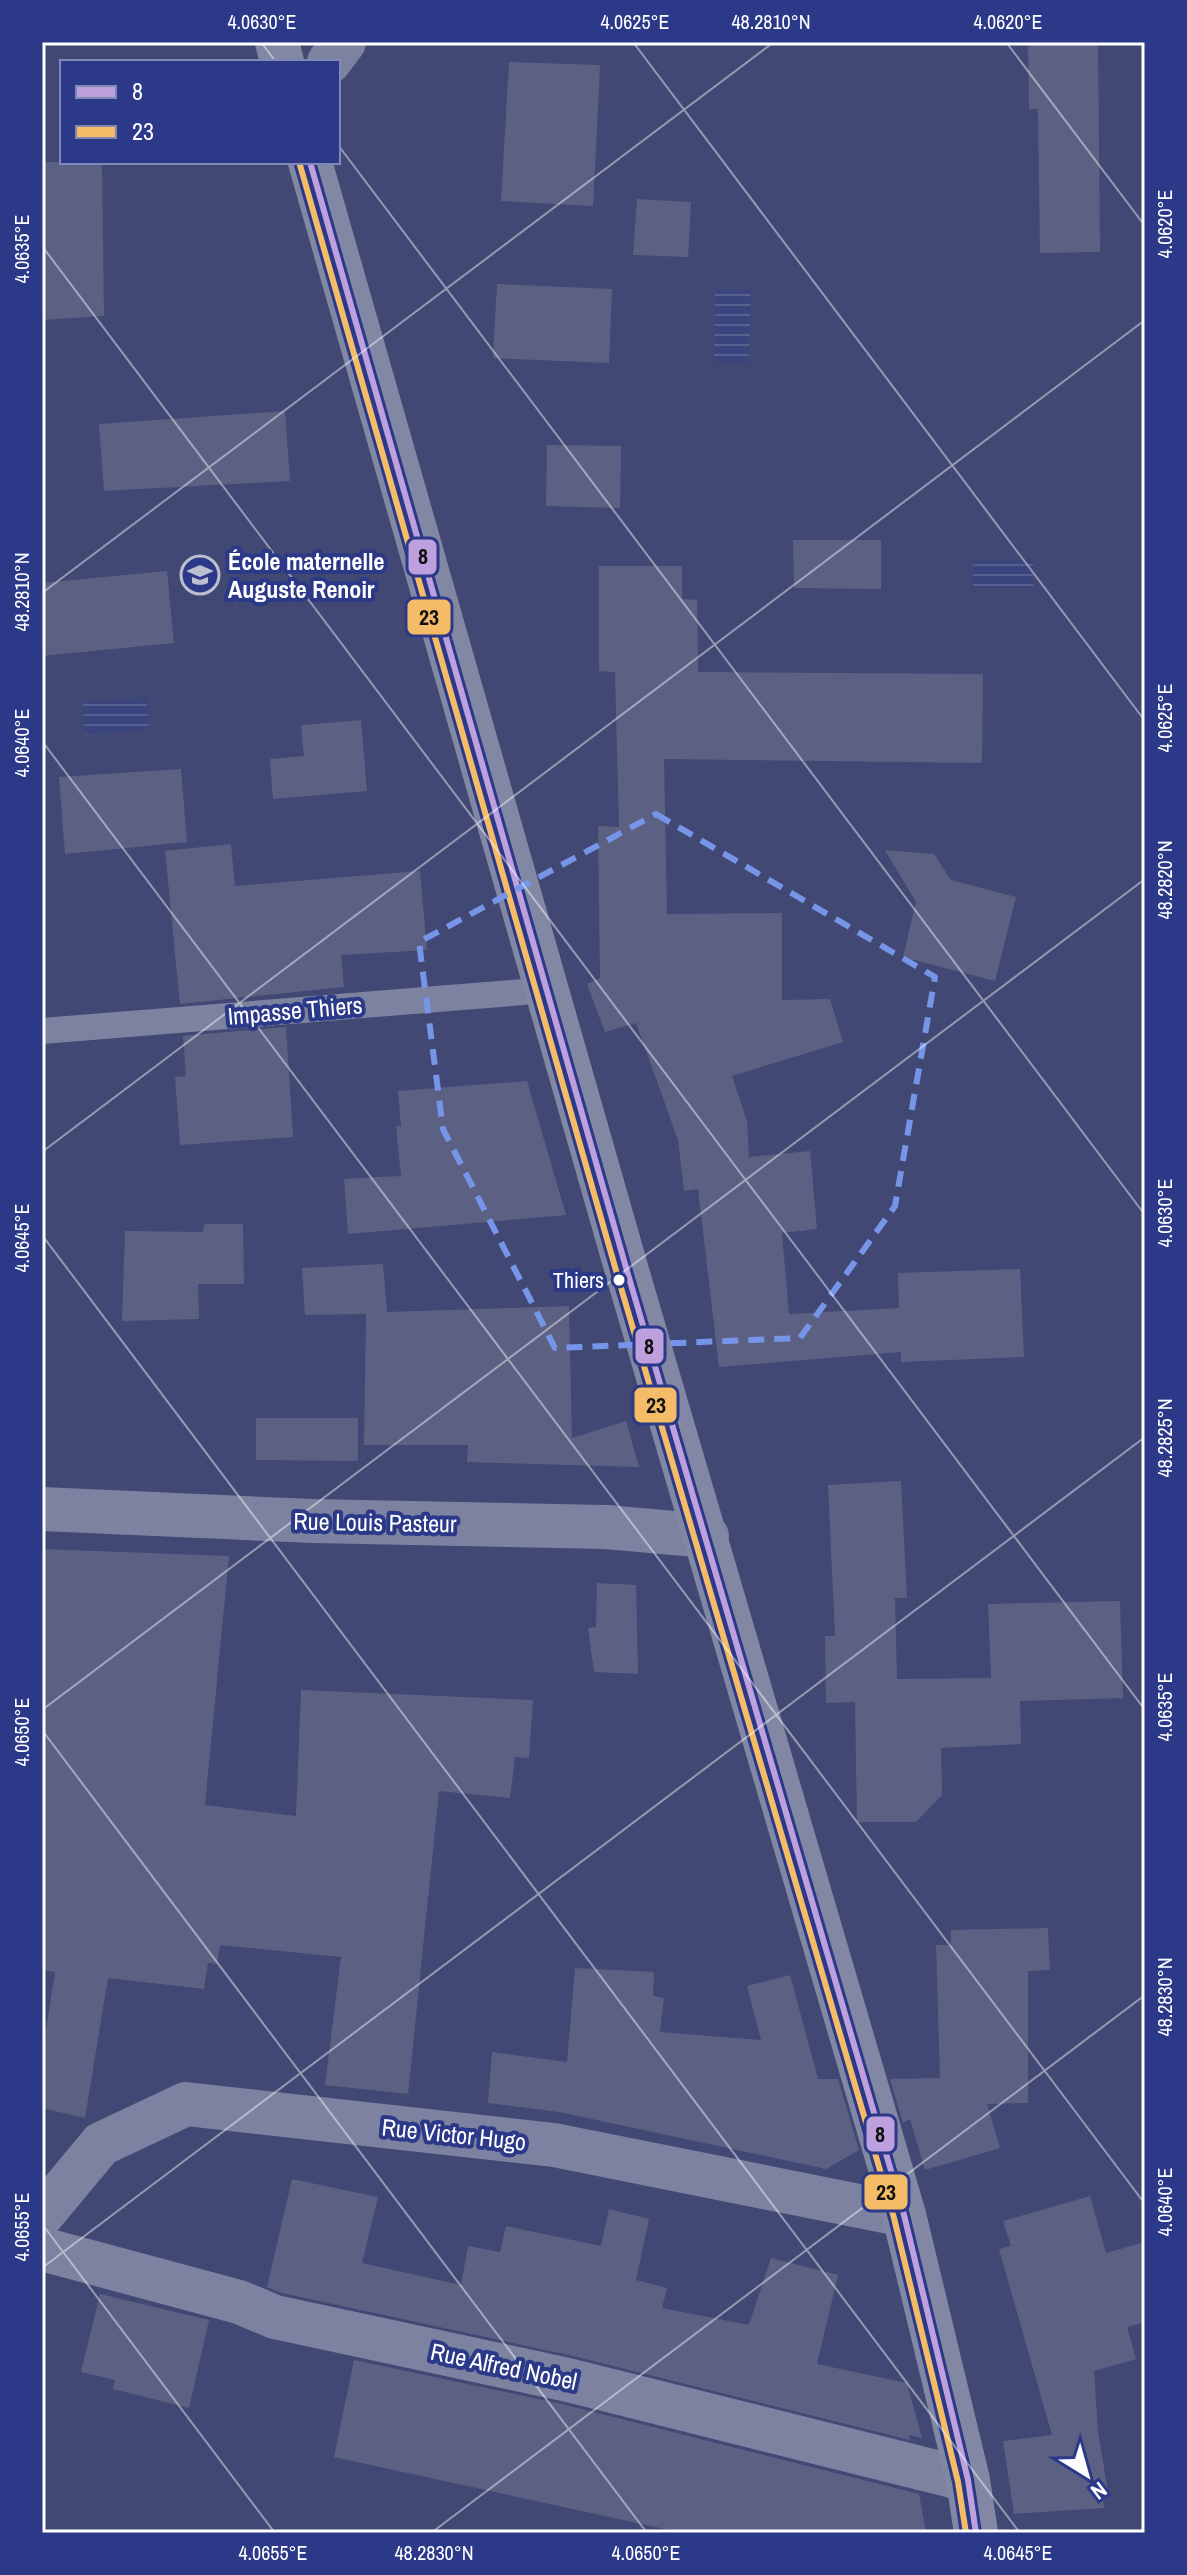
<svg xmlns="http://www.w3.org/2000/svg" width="1187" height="2575" viewBox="0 0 1187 2575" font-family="'Archivo Narrow',sans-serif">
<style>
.water{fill:url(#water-rules)}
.building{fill:#5c6184}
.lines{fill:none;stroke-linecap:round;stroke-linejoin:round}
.lane{stroke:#7c82a0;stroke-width:26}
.street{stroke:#7c82a0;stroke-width:44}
.secondary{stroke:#8288a4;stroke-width:44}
.bus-1-casing{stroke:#2b3988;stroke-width:12}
.bus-2-casing{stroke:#2b3988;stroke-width:12}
.bus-1{stroke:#bfa0de;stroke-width:6}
.bus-2{stroke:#f5bc67;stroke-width:6}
.marked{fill:none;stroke:#7795e8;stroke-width:6;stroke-dasharray:16 10;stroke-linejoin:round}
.ticks{fill:none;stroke:#fff;stroke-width:2;stroke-opacity:0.45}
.bus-dot{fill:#fff;stroke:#2b3988;stroke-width:3}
.labels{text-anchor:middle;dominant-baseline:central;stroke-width:8;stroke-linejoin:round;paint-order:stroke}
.bus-label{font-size:22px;fill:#fff;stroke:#2b3988;text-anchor:end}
.poi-label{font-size:24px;font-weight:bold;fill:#fff;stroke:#2b3988;text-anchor:start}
.street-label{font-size:24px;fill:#fff;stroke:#2b3988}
.line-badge{stroke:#2b3988;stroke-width:3}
.pale-badge-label{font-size:22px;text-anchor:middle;font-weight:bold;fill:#111}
.neatline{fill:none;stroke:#fff;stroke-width:3}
.ticks-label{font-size:20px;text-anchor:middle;fill:#fff}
</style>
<defs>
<pattern id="water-rules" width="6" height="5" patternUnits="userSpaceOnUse" patternTransform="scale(2)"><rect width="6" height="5" fill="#3a447d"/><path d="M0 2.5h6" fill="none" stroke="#586090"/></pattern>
</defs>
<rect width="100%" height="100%" fill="#404873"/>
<g class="water">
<path d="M715,290H751L749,362H714Z"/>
<path d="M1033,560V588H973V561Z"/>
<path d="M146,697L149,729L85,735L83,703Z"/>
</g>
<g class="building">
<path d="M1028,42H1098L1100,252L1040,253L1038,109H1029Z"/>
<path d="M509,62L600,65L593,206L501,201Z"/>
<path d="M42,162H102L104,316L42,320Z"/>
<path d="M637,199L691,202L688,257L633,255Z"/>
<path d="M497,284L612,289L609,363L493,358Z"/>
<path d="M285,411L290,481L104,491L99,424Z"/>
<path d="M547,445L621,446L620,508L546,506Z"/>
<path d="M793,540H881V589L794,588Z"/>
<path d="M599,566H682V599L697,600L698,672L983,674L982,763L664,759L667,914L782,913V1000L830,999L843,1042L732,1076L747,1121L749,1157L810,1151L817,1229L782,1233L789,1314L899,1308L898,1273L1020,1269L1024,1357L901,1362V1352L719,1367L698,1189L684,1191L678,1140L636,1023L605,1032L587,984L600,978L598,826L619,827L615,672L599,671Z"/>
<path d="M167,571L174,643L42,656V583Z"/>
<path d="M361,720L367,791L273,799L270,759L304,756L301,725Z"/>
<path d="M181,769L187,842L65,854L59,777Z"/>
<path d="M231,844L235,886L420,871L427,950L341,955L344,987L180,1004L165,851Z"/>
<path d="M885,850L934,854L951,880L1016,897L995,981L903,957L916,902Z"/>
<path d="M286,1027L293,1137L180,1145L175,1077L186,1076L183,1036Z"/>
<path d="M527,1081L566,1215L348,1234L344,1179L401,1176L396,1126H401L398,1091Z"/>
<path d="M204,1224H243L244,1284H198L199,1319L122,1321L125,1231L203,1232Z"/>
<path d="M383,1264L387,1312L569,1306L572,1438L626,1421L639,1467L467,1462L468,1445H364L366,1314L305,1315L302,1268Z"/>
<path d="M256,1418H358V1461L256,1460Z"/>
<path d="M901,1481L907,1598H895L897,1679L991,1678L988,1604L1120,1601L1123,1698L1020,1701L1021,1744L941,1748L942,1795L916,1822H857L855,1702L826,1703L825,1636H835L828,1485Z"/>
<path d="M42,1549L229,1556L205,1805L296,1816L301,1690L533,1700L529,1758L515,1757L510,1798L439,1791L408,2094L325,2085L341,1957L220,1945L217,1964L208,1963L204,1989L108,1978L85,2118L42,2108V2055L55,1972L42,1970Z"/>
<path d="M597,1583L636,1585L638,1674L594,1672L588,1628L596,1627Z"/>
<path d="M1048,1928L1050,1970L1028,1971V2103L987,2104L1000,2148L925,2170L910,2119L903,2123L890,2079L940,2078L936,1945H951V1930Z"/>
<path d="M575,1968L654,1972L653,1996L664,1998L660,2032L761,2040L747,1986L790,1975L818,2079H838L859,2150L826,2169L559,2112L488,2103L492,2052L567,2062Z"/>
<path d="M292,2179L378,2197L362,2263L461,2285L468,2246L500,2252L506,2226L601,2246L609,2209L649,2219L636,2280L667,2288L662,2308L749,2325L771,2258L838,2275L817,2364L907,2383L922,2438L909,2435L910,2440L573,2356L282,2293L267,2287Z"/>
<path d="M1090,2196L1106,2253L1145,2242V2322L1127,2327L1136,2359L1094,2371L1098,2431L1108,2492H1102L1104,2508L1014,2514L1003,2441L1052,2435L999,2249L1011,2246L1003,2221Z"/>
<path d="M100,2294L209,2320L189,2408L113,2389L115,2380L81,2372Z"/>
<path d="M354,2360L562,2404L919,2494L926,2533H683L334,2457Z"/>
</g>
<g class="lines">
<path class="lane" d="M42,1031L549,990"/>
<g class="street">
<path d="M329,62L344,42"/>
<path d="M42,1509L312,1521L606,1527L707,1536"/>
<path d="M42,2215L101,2144L186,2104L554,2145L904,2215"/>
<path d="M42,2249L239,2302L275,2317L568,2380L968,2480"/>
</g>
<g class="secondary">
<path d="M277,42L282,62"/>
<path d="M310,162L627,1271L904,2215L968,2480L976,2533"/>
</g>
<defs>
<path id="bus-1" d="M310,162L627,1271L904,2215L968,2480L976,2533"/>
<path id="bus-2" d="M300,165L617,1274L894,2218L958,2482L966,2533"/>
</defs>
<use href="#bus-1" class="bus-1-casing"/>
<use href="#bus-2" class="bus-2-casing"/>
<use href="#bus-1" class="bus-1"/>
<use href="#bus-2" class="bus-2"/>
</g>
<path class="marked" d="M656,814L935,977L895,1206L800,1338L555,1348L443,1129L419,942Z"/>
<path class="ticks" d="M261,42L276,62M633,42L1145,721M1006,42L1145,226M338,145L1145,1215M42,246L1145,1710M42,593L774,42M42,741L1145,2204M42,1152L1145,320M42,1235L1020,2533M42,1710L1145,879M42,1730L647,2533M42,2224L275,2533M42,2268L1145,1437M431,2533L1145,1995"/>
<defs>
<symbol id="school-ring" viewBox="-11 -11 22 22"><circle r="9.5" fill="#2b3988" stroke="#bcbfce" stroke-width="1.5"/><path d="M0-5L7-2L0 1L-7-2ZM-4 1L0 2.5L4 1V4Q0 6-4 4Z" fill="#bcbfce"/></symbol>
</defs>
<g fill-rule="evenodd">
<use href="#school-ring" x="178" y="553" width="44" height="44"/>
</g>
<circle class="bus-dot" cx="619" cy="1280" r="7"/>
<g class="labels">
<g class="bus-label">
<text x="604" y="1280">Thiers</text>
</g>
<g class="poi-label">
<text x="228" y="561">École maternelle<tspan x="228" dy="28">Auguste Renoir</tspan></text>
</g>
<g class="street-label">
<text transform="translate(295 1010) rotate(-5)">Impasse Thiers</text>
<text transform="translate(375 1522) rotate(1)">Rue Louis Pasteur</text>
<text transform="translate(454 2134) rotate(6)">Rue Victor Hugo</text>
<text transform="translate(504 2366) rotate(12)">Rue Alfred Nobel</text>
</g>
</g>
<g class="line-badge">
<rect x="407" y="538" width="31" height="38" rx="8" fill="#bfa0de"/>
<rect x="406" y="598" width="46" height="38" rx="8" fill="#f5bc67"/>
<rect x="634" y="1327" width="31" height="38" rx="8" fill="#bfa0de"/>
<rect x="633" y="1386" width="45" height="38" rx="8" fill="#f5bc67"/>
<rect x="865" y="2115" width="31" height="38" rx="8" fill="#bfa0de"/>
<rect x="863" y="2173" width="46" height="38" rx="8" fill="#f5bc67"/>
</g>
<g class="pale-badge-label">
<text x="423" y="564">8</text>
<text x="429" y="625">23</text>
<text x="649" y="1354">8</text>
<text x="656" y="1413">23</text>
<text x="880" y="2142">8</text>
<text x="886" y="2200">23</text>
</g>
<rect width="1187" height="2575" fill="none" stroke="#2b3988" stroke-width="88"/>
<rect x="60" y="60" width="280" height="104" fill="#2b3988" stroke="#8088b8" stroke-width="2"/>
<rect x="76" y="86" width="40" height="12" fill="#bfa0de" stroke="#8088b8" stroke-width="2"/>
<text x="132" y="100" font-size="24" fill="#ffffff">8</text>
<rect x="76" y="126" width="40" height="12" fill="#f5bc67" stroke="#8088b8" stroke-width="2"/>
<text x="132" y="140" font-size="24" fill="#ffffff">23</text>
<g transform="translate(1087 2475) rotate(143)" stroke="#2b3988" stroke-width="6" paint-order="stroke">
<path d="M0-6L14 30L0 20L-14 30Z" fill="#ffffff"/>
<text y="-12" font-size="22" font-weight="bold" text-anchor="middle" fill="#ffffff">N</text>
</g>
<rect x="44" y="44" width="1099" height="2487" class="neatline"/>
<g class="ticks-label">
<text x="262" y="29">4.0630°E</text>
<text x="635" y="29">4.0625°E</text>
<text x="771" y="29">48.2810°N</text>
<text x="1008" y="29">4.0620°E</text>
<text transform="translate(1165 224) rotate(-90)" y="7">4.0620°E</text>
<text transform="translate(22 249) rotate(-90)" y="7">4.0635°E</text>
<text transform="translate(22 592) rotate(-90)" y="7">48.2810°N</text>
<text transform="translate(1165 718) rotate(-90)" y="7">4.0625°E</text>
<text transform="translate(22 743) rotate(-90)" y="7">4.0640°E</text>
<text transform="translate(1165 880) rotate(-90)" y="7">48.2820°N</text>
<text transform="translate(1165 1213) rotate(-90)" y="7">4.0630°E</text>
<text transform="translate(22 1238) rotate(-90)" y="7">4.0645°E</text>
<text transform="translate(1165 1438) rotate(-90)" y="7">48.2825°N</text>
<text transform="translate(1165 1707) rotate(-90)" y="7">4.0635°E</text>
<text transform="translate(22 1732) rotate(-90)" y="7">4.0650°E</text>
<text transform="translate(1165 1997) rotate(-90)" y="7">48.2830°N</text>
<text transform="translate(1165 2202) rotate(-90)" y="7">4.0640°E</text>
<text transform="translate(22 2227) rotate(-90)" y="7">4.0655°E</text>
<text x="273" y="2560">4.0655°E</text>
<text x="434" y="2560">48.2830°N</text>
<text x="646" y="2560">4.0650°E</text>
<text x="1018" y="2560">4.0645°E</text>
</g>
</svg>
